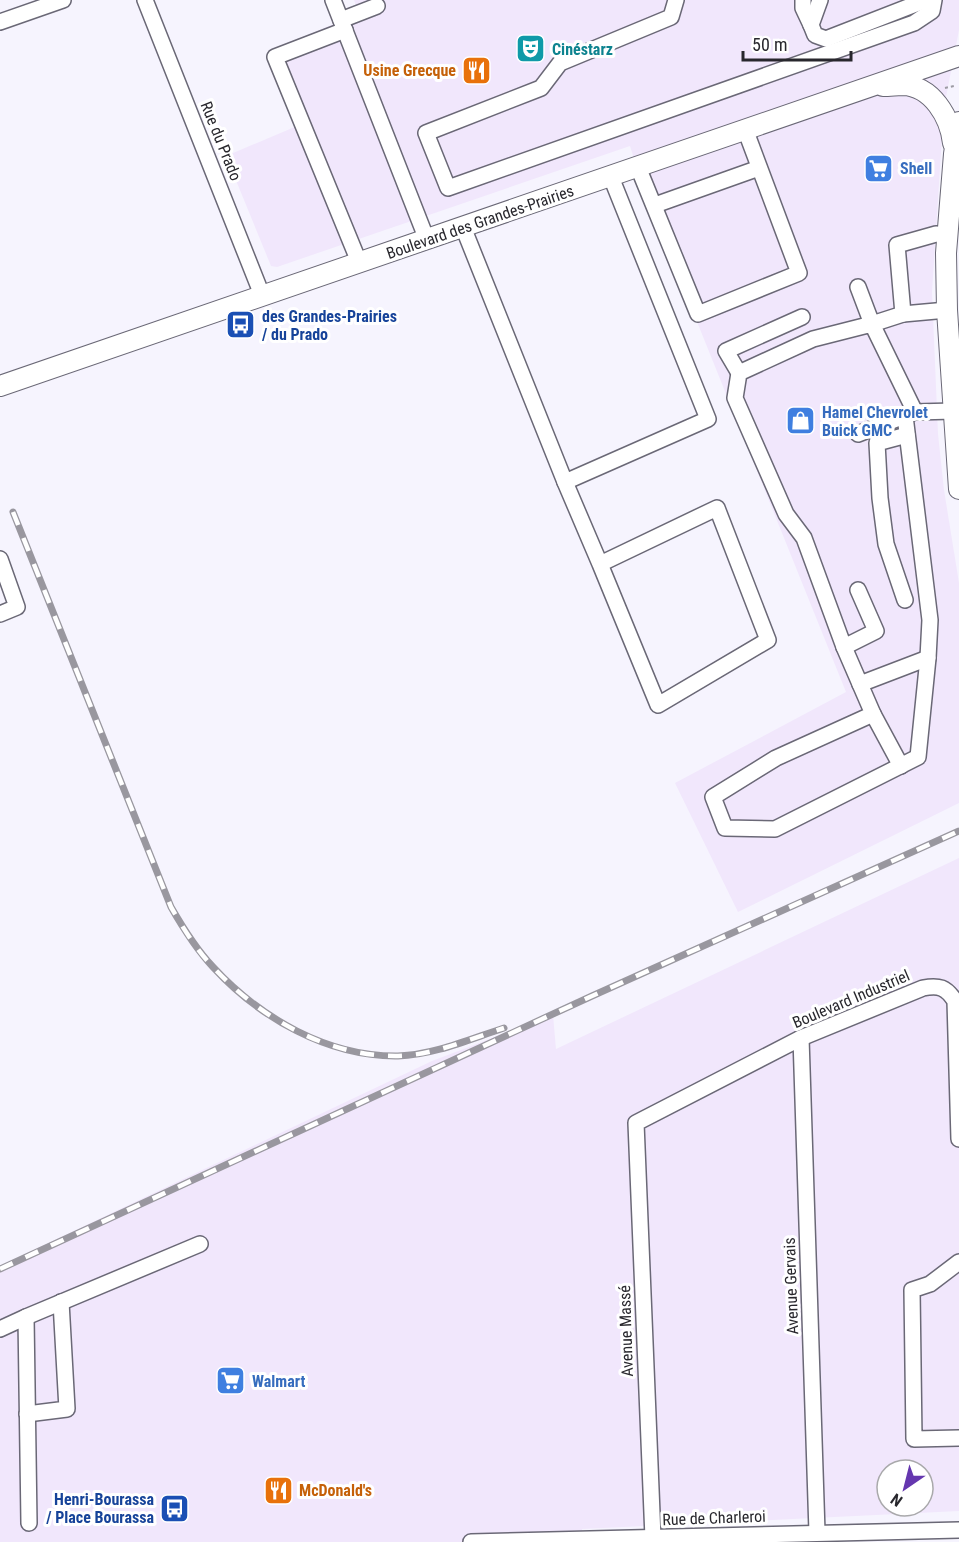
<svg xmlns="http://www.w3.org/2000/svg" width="959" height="1542" viewBox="0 0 959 1542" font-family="'Roboto Condensed',sans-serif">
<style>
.commercial{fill:#f1e7fc;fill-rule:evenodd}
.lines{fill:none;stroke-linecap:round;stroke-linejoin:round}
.minor-casing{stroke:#6a6876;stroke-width:18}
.major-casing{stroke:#6a6876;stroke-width:22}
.path{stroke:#9c9ba3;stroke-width:2;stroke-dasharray:3 3;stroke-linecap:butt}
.minor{stroke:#fff;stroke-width:15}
.major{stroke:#fff;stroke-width:20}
.rail-casing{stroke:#99979f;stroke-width:7}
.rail{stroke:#fff;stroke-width:4.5;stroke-dasharray:14;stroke-linecap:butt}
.labels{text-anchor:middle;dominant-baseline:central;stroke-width:6;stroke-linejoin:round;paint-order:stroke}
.culture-label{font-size:16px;font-weight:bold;fill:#0d838f;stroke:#fff;text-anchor:start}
.food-label{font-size:16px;font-weight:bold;fill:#c56008;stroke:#fff;text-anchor:end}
.street-label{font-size:16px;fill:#28272d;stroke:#fff}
.shop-label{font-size:16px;font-weight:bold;fill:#366cbe;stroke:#fff;text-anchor:start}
.transit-label{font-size:16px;font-weight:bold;fill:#164399;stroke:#fff;text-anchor:start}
</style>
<rect width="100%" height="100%" fill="#f6f4fe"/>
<g class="commercial">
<path d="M354,0H959V30L940,128L942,137L932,292L938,434L944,490L959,583V803L738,912L675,783L846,692L644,190L630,146L277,267L271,266L226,156L297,126L269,52L359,13Z"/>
<path d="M959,858V1511L582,1529V1542H0V1266L432,1061L553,1015L556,1049ZM887,1470H923V1506H887Z"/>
</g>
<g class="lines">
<defs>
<g id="minor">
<path d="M145,0L262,295"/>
<path d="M333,0L427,240"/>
<path d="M676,0L671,17L560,63L541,88L426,133L448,188L914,23L932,11L934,0"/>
<path d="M803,0V8L811,25"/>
<path d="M820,0L811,25L815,35L826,39L926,0"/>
<path d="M341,20L377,6"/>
<path d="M0,22L63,0"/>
<path d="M345,30L275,57L359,262"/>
<path d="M638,167L698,314L799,273L745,129"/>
<path d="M655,205L759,168"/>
<path d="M463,227L565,482L708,419L611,177"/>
<path d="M858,287L872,324L903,314L897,245L936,234L947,235"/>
<path d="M903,314L947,310"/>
<path d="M739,373L726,351L802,317"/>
<path d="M858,434L912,413"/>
<path d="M565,482L600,564L717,508L768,640L658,705L600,564"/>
<path d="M0,559L17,607L0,614"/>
<path d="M858,590L876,631L844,647L804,538L786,514L735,398L739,373L813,339L872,324L915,412L954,411"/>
<path d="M905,600L886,544L880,498L877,443L907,435"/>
<path d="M844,647L873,714L776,758L713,797L725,828L775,829L918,757L928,658L930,620L905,416"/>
<path d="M860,684L928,658"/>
<path d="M873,714L901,766"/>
<path d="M801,1038L817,1532"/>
<path d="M959,1262L930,1284L912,1290L914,1439L959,1438"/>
<path d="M26,1317L200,1244"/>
<path d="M0,1329L26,1317L29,1523"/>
<path d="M27,1414L67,1409L61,1302"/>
<path d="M653,1538L636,1123L801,1038L923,988C939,985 946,987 955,1001L959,1139"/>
<path d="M471,1542L959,1530"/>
</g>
<g id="major">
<path d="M883,86C890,86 897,85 903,85C932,86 950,117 953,143"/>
<path d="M959,122L954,154L946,253L947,310L959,489"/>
<path d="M0,386L959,56"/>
</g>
</defs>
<use href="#minor" class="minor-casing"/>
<use href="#major" class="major-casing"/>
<path class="path" d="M945,88L954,86"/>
<use href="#minor" class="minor"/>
<use href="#major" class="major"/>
<defs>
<g id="rail">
<path d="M13,512L171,907C183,928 196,949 213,967C260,1018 328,1057 398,1056C434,1055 470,1039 504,1028"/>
<path d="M0,1269L592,996L959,831"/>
</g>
</defs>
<use href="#rail" class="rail-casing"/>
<use href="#rail" class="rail"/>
</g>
<defs>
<symbol id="theatre-square" viewBox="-11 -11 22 22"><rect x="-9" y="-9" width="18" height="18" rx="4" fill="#0f9aa8" stroke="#fff"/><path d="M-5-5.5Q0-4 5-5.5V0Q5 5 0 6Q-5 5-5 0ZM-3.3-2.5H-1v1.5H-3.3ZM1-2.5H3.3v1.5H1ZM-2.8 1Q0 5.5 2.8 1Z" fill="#fff"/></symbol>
<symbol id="restaurant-square" viewBox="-11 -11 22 22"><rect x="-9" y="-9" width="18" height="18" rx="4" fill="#e8710a" stroke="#fff"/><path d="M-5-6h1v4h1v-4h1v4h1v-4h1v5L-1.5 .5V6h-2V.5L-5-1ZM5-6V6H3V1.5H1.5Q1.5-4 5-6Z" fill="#fff"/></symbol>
<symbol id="supermarket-square" viewBox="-11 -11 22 22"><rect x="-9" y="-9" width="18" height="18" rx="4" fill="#3f7fe0" stroke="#fff"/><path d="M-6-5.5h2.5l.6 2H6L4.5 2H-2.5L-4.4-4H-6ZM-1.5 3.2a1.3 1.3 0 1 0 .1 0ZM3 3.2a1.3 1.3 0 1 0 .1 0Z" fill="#fff"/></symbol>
<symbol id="bus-square" viewBox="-11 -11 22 22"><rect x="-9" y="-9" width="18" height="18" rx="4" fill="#1a4fb4" stroke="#fff"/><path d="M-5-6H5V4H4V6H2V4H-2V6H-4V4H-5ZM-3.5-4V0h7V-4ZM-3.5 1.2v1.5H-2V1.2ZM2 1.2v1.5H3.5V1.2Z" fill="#fff"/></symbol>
<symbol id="shop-square" viewBox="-11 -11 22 22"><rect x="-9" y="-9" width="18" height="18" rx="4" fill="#3f7fe0" stroke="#fff"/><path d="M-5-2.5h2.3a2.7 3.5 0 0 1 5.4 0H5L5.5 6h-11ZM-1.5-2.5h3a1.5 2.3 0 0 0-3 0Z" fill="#fff"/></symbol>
</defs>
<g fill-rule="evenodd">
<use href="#theatre-square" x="514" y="32" width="33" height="33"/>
<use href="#restaurant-square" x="460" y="54" width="33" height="33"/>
<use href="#supermarket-square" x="862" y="152" width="33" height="33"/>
<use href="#bus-square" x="224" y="308" width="33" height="33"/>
<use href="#shop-square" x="784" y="404" width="33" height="33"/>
<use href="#supermarket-square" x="214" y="1364" width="33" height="33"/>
<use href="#restaurant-square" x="262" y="1474" width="33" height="33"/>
<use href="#bus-square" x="158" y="1492" width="33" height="33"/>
</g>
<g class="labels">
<g class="culture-label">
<text x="552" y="49">Cinéstarz</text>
</g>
<g class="food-label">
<text x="456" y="70">Usine Grecque</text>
<text x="299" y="1490" text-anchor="start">McDonald's</text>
</g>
<g class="street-label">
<text transform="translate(221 141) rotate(68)">Rue du Prado</text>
<text transform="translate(480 222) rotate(-19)">Boulevard des Grandes-Prairies</text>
<text transform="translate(851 999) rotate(-23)">Boulevard Industriel</text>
<text transform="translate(791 1286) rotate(-92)">Avenue Gervais</text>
<text transform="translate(626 1331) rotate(-92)">Avenue Massé</text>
<text transform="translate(714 1518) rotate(-2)">Rue de Charleroi</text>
</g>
<g class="shop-label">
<text x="900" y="168">Shell</text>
<text x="822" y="412">Hamel Chevrolet<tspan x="822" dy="18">Buick GMC</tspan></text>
<text x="252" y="1381">Walmart</text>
</g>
<g class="transit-label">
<text x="262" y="316">des Grandes-Prairies<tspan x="262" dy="18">/ du Prado</tspan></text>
<text x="154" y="1499" text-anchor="end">Henri-Bourassa<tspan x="154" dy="18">/ Place Bourassa</tspan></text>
</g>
</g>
<g transform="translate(905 1488) rotate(215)"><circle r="28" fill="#ffffff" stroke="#a9a9ab" stroke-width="1.5"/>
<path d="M0-4.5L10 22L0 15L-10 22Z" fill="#6537af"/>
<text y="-9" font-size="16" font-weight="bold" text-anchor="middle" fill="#28272d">N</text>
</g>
<path d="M743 51v9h108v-9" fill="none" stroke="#28272d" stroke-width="3"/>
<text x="752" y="51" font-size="18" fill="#28272d" stroke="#ffffff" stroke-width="4.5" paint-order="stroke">50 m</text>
</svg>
